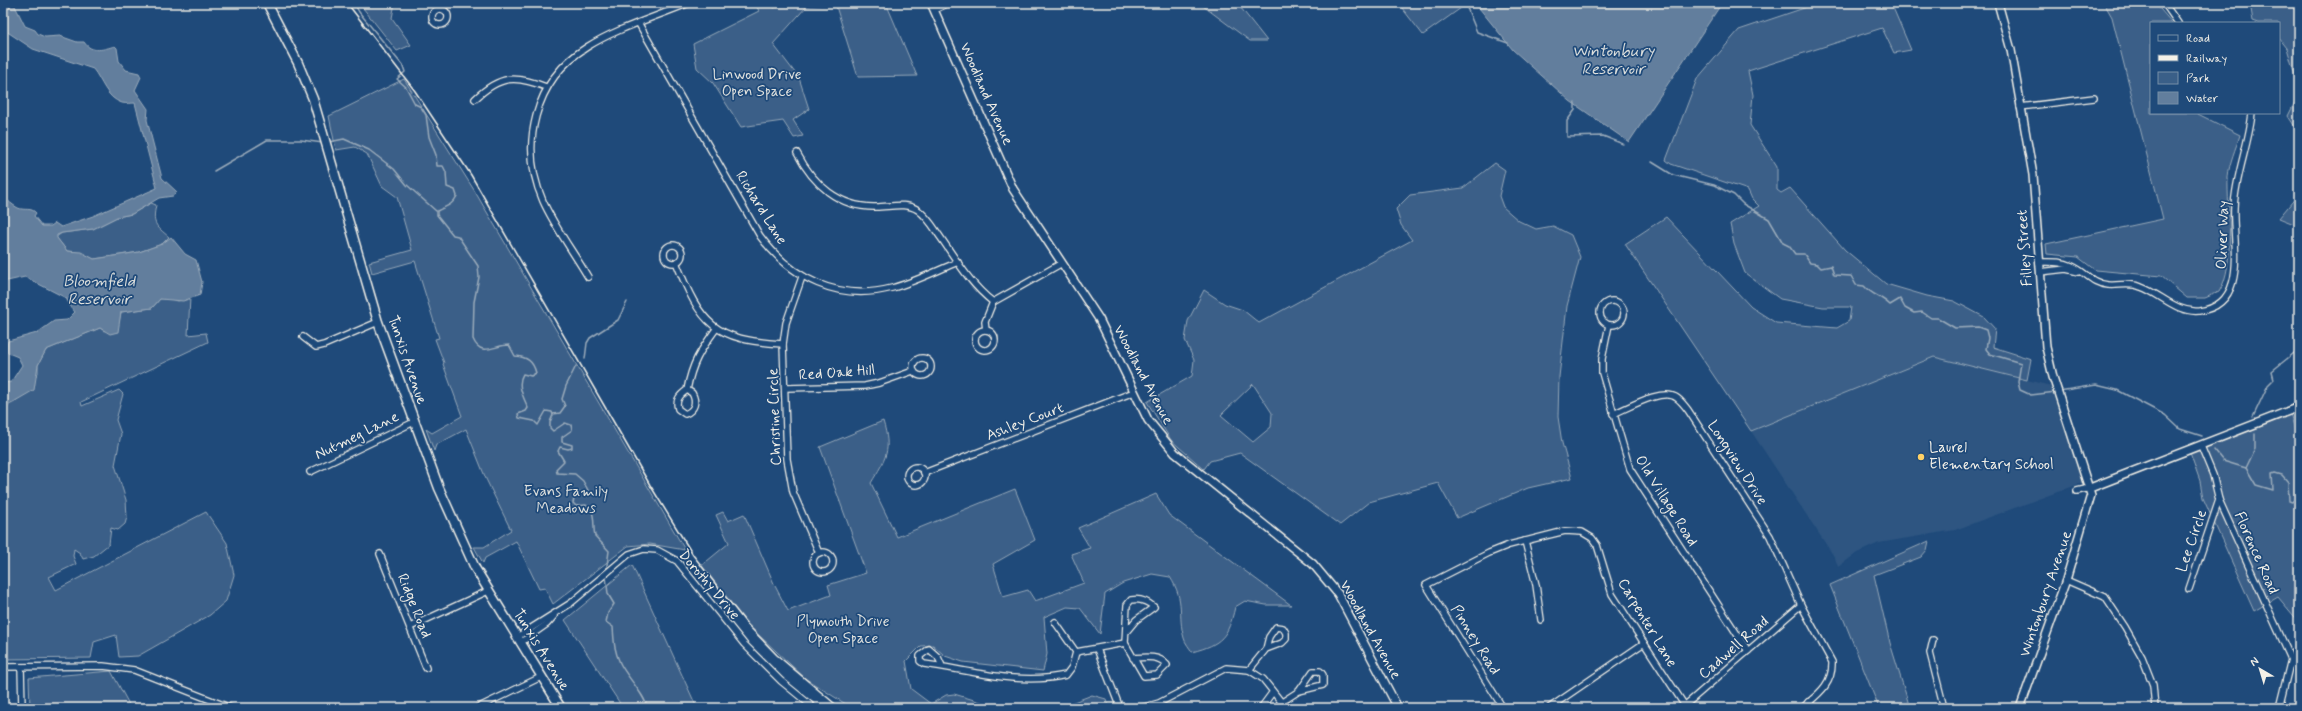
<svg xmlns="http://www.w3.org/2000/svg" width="2302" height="711" viewBox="0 0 2302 711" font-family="Mynerve,sans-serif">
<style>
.built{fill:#2d5581}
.green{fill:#3a5f88;stroke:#97a8b8;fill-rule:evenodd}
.water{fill:#627e9d;stroke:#9cacbb}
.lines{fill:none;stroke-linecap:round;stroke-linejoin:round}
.stream{stroke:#9cacbb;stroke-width:1.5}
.minor-casing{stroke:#f4f1e8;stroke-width:8}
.tertiary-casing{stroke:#f4f1e8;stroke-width:10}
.secondary-casing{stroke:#f4f1e8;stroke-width:11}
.minor{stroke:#1f4a7a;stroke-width:5.5}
.tertiary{stroke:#1f4a7a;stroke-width:7}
.secondary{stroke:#1f4a7a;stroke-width:8}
.rail{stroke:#f4f1e8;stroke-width:1.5}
.poi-dot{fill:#ffd166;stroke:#1f4a7a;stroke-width:1.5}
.labels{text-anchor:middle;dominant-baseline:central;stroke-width:3.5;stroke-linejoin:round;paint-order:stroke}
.park-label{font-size:15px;fill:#e1e2de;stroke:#1f4a7a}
.street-label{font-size:15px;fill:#f4f1e8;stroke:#1f4a7a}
.poi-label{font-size:15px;fill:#f4f1e8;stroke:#1f4a7a;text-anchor:start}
.water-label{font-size:16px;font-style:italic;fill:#dee0dd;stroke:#1f4a7a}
</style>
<rect width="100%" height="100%" fill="#1f4a7a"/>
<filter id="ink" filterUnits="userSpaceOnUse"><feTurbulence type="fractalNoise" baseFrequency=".025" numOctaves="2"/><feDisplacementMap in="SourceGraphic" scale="8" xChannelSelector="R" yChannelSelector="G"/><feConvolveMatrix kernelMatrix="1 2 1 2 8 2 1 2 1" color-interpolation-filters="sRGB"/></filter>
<g filter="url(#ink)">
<path class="built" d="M1934,357L2051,386L2082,483L1955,530L1879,543L1857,553L1838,567L1835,558L1751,431Z"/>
<g class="green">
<path d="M359,3H395L392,18L411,45L397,51Z"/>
<path d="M755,3H770L774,8L787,3H886L917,76L858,77L835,3L807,6L773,44L799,78L809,109L793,120L803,136L794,138L783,121L741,127L713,83L697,68L693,44L759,11Z"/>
<path d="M1199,3H1237L1267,41H1250Z"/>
<path d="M1398,3H1468L1423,35Z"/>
<path d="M1819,3H1891L1911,50L1894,53L1882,28L1748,71L1753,95L1750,125L1777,167V190L1781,193L1790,188L1845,250L1886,284L1927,296L1954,301L1984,317L1995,329L1993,347L2031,359L2027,380L1934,357L1751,431L1625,244L1666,217L1751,307L1776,323L1837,328L1849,321L1851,307H1823L1780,299L1745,273L1734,244L1730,224L1759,206L1752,199L1748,190L1671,164L1666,160L1697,79L1739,30Z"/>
<path d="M2104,3H2155L2172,23H2151V113H2196L2240,135C2236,148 2229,163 2228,177C2227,210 2236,264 2219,292L2205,298H2187L2161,276L2095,270L2078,257L2047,254L2046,244L2163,219L2112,17Z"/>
<path d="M2250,3H2299V89L2287,48L2279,38V23H2259L2253,21Z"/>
<path d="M404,79L474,190L685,550L650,544L628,546L553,604L545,588L539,589L516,541L485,558L483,563L474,547H484L511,530L486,479L466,429L436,445L434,451L426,429L432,433L462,416L443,364L444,363L435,339L439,338L415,261L372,273L369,262L412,250L397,197L382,186L367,154L355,147L336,150L329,116Z"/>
<path d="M2299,94V133L2288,116Z"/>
<path d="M1495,163L1505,170L1499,196L1503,207L1519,221L1536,229L1553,226L1571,235L1580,257L1567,306L1559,377L1558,417L1562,443L1572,478L1528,488L1457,518L1438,483L1369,502L1340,525L1240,453L1210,461L1204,469L1171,440L1147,402L1192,376L1194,360L1185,340L1188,321L1204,290L1225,304L1243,310L1259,323L1412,240L1401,225L1396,209L1410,195L1463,188ZM1253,384L1272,413L1271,427L1253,442L1221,415Z"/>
<path d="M2299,187V226L2279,218L2297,196Z"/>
<path d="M151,203L156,205C152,224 155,225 169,237L162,244L139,252L101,258L94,259L81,253L67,251L56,237L62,233L93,229L117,217L132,214Z"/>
<path d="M166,298L178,301L190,298L188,335L206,333L208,342L81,402L82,406L119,390L123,394L116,420L121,434L115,465L126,500L127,517L125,524L118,530L111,528L109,544L94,556L83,559L80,553L74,549L73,556L76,564L49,577L56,590L206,512L227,543L234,575L226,601L210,615L138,656L119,657L116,635L94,642L91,658L3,659V408L15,402L38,373V365L46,350L100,328L104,331L119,322L121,312L152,308L160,299Z"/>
<path d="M2289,410L2299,443V622L2278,597L2254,611L2203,498L2200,481L2188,447Z"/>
<path d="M883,421C892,451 886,458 871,483L897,537L1015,489L1035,540L993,564L1003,597L1028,590L1035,601L1084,583L1071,554L1090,548L1078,528L1156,494L1169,515L1291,605H1266L1245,601L1235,607C1228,637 1222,644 1192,652C1190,648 1185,643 1184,638C1177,614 1186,602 1170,577L1152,574L1123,583L1105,594L1100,634L1080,608L1067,607L1044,617L1047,654L1043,671L963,662L945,656L933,645L921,646L906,661L911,689L931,704L946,695L954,694L1001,708H852L806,679L747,624L701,566L729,543L716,515L723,512L728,521L744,514L775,586L788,611L831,595L828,585L866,573L820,447Z"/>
<path d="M1929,541L1927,550L1921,557L1874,575L1890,643L1910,708H1879L1830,585Z"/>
<path d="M632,565L697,708H623L565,620Z"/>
<path d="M111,671L131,708H30L29,678Z"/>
<path d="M1092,695L1106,699L1110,708H1058Z"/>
</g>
<g class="water">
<path d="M1475,3H1722L1629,142L1570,101L1513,50Z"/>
<path d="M12,4H14L25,26L35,30L38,34L45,37L60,36L77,42H84C92,54 104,49 115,46L117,48L119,61L126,70L139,73L141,77L135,90L148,109L147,120L162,178L177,192L173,196L159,198L132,214L117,217L93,229L62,233L57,235V238L67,251L81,252L94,259L101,258L139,252L162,244L171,237L185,254L196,260L202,282L200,295L183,301L160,299L152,308L121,312L118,332L110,334L100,328L46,350L38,365L34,390L3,408V383L11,382L22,365L18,357L6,352L8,341L37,333L54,321L67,320L75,312L70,306L66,298L25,277L3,282V268L6,265L3,261V197C9,201 12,205 18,208C25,211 31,207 36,213L34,216L42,226H51L55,223L61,227L93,216L157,188L135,103C131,103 126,104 122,103C106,98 102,80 93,69L33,49L3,29V14Z"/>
</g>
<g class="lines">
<g class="stream">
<path d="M354,3L359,12L403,66L405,72L397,79L406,87L415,104L421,107L426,115L429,137L436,155L437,166H443L446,172L447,187L455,190L457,196C452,206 446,206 437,211V215L453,235L458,236L478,266L479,277L474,302L473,339C481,358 494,345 509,345L515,356C527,357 533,361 536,373L531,376L523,374C516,385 524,398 528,408L526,411L518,414L519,418L534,421L538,425L546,411L552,412L553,415L550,422V428L553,431L565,423L571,425L572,430L562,437V442L572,445V448L568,449L560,447L558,451L564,461L556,469L557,473L575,474L583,481L589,492L586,494L579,492L575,494L573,503L576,506L586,505C597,513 592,523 595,536L609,551L606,572"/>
<path d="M1465,3L1477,32L1508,43"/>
<path d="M1575,103V110L1567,121V137L1603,136L1623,144"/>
<path d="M329,142L344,139L369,150L394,169L407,185L436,211"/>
<path d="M1652,162L1673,175L1714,185L1734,195L1743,204L1769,219L1783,243L1789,246L1795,254H1804L1810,263L1817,264L1821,268L1831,266L1834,275L1851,276L1856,285L1864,286C1872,295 1881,296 1890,305L1900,299L1905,308L1914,313L1922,312L1931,318H1938L1955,328L1978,327L1986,330L1988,338L1986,349L1990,354L2021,363L2018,382L2020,390L2031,395L2056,392"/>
<path d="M214,171L267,140H301L323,143"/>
<path d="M585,359L587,343L590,338L618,320L627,302"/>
<path d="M2059,391L2096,385L2117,390L2165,415L2180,429L2202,436"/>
<path d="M553,414L560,413L565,406L562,399L566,386L576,366"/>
<path d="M2253,417L2268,385L2274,379L2272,371L2299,349"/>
<path d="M2214,450L2223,461L2246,468L2256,485L2273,490L2272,474L2275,473L2282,475L2288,482L2289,501L2292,502L2297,497H2299"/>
<path d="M2246,468L2255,449V434"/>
<path d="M606,576L608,594L614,604L608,613L606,622L613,627C614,641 614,650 620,663C626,676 646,696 647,708"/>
</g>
<defs>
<g id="minor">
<path d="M2164,3L2178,23"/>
<circle cx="440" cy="17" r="8"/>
<path d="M934,10L949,3"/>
<path d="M639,24L760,236C792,279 838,302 892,288C915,282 936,271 958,262"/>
<path d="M475,99C500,75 516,75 546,87"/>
<path d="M2020,107L2094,98"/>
<path d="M797,153C813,184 839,208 876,207C890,207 905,202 918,210C928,217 934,228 941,238C957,261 971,285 993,302"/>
<circle cx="673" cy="254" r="9"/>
<path d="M676,262C701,325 714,340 783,344"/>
<path d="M2039,262C2050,262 2062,261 2072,266C2085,271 2092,284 2108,285C2120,286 2130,282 2141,287C2161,294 2176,313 2199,311C2250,305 2232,241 2234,208C2235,176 2249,145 2252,113"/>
<path d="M2040,272L2066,269L2079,272"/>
<path d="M588,277C574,253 554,226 543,201C519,146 534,80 587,47C617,28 656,17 689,3"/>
<path d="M802,277L786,323L783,344L787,459L793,492L819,553"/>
<circle cx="1612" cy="313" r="12"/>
<path d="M1609,325L1602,359V373L1630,469L1748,651"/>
<path d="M986,330L985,322L993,302L1062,263"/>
<circle cx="985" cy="340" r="10"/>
<path d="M303,337L316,347L324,345L378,322"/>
<circle cx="922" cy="367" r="9"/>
<path d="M786,388L865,386L879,383L913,371"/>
<path d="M687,390L692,393C697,402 695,410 685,414L678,409C675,400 680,395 687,390C692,363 700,351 716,329"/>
<path d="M2296,409L2299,416"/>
<path d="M1613,414C1628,408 1663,387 1677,398C1681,401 1685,406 1688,410L1770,536L1801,605L1832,662C1833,685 1817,695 1802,708"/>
<path d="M2201,446L2213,475L2219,500L2291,659L2299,666"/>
<circle cx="916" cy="476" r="9"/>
<path d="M310,472L414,422"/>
<path d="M924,473L1134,392"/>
<path d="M2077,491L2090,488"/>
<path d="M1525,541L1536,585L1541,620"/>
<circle cx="823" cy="562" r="10"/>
<path d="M380,554L426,668"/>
<path d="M2066,580L2105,597L2125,627L2142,657L2153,685L2155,708"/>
<path d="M2189,589L2219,500"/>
<path d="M410,627L488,591"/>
<path d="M517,637L571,603L629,554L644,549L657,550L677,561L744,644L781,681L814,708"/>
<path d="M1933,640L1930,653L1944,708"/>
<path d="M520,643L547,624L554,616"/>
<path d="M1125,643L1127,605L1131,600C1140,598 1147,601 1154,607L1136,620L1126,632"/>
<path d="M1097,649L1120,708"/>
<path d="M1076,652L1125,643L1144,676L1157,675L1167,665C1159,655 1145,657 1133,658"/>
<path d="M942,666L938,657L929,649L920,656V661L924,664C970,670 1018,686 1066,675L1072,667L1076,652L1055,622"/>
<path d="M3,667L103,666L134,670L231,708"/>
<path d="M21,667L22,708"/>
<path d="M1249,670L1266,649L1282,643L1286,639V633L1283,628L1276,627L1269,637L1266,649"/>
<path d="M1282,702L1299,691L1323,685V675L1320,671H1313L1299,691"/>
<path d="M1808,702L1814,708"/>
<path d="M477,708L541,677"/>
<path d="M1141,708L1159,703L1226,668L1249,670L1263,679L1286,708"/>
<path d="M1261,708L1272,693"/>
<path d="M1503,708L1426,585L1489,553L1509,545L1565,531L1582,532L1592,538L1597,545L1612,594L1685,706"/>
<path d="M1549,708L1644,643"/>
<path d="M1682,708L1801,605"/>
<path d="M2279,708L2291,659"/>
</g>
<g id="tertiary">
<path d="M931,3L1013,189L1099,319L1148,420L1175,453L1313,564L1338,594L1398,708"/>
<path d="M1998,3L2011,50L2033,175L2046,347L2053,377L2091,495L2066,580L2020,708"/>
<path d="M2090,488L2299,407"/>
</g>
<path id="secondary" d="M267,3L298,63L313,99L378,322L439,488L475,568L561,708"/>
</defs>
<use href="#minor" class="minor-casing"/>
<use href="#tertiary" class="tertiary-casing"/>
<use href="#secondary" class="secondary-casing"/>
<use href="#minor" class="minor"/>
<use href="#tertiary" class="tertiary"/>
<use href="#secondary" class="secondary"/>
<path class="rail" d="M347,3L415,91L471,175L650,485L693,555L747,624L777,655L840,708"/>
</g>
</g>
<circle class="poi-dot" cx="1921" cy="457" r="4"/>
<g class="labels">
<g class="park-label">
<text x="757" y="75">Linwood Drive<tspan x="757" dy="17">Open Space</tspan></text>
<text x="566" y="492">Evans Family<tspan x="566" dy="17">Meadows</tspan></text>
<text x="843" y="622">Plymouth Drive<tspan x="843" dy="17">Open Space</tspan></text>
</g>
<g class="street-label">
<text transform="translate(986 94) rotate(66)">Woodland Avenue</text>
<text transform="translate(761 208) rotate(58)">Richard Lane</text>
<text transform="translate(2223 235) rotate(-88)">Oliver Way</text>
<text transform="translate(2025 248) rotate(-94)">Filley Street</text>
<text transform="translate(407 360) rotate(71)">Tunxis Avenue</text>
<text transform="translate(837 373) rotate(-4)">Red Oak Hill</text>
<text transform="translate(1143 375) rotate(62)">Woodland Avenue</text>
<text transform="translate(775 417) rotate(-92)">Christine Circle</text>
<text transform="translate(1025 422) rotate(-21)">Ashley Court</text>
<text transform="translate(357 436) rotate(-26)">Nutmeg Lane</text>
<text transform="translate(1737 463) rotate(57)">Longview Drive</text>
<text transform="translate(1666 501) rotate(58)">Old Village Road</text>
<text transform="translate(2192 541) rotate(-71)">Lee Circle</text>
<text transform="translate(2256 553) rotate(66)">Florence Road</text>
<text transform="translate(709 585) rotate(50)">Dorothy Drive</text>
<text transform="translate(2046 594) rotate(-71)">Wintonbury Avenue</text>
<text transform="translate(414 606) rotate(68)">Ridge Road</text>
<text transform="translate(1647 623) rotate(59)">Carpenter Lane</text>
<text transform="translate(1370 630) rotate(61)">Woodland Avenue</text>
<text transform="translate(1475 640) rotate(58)">Pinney Road</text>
<text transform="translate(1734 648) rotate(-41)">Cadwell Road</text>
<text transform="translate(541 650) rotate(58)">Tunxis Avenue</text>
</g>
<g class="poi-label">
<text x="1929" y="448">Laurel<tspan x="1929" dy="17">Elementary School</tspan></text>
</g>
<g class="water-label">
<text x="1613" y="51">Wintonbury<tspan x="1613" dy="18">Reservoir</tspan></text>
<text x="99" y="281">Bloomfield<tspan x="99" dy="18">Reservoir</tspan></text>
</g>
</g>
<rect width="2302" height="711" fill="none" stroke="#1f4a7a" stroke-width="16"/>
<rect x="8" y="8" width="2286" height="695" fill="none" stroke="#f4f1e8" stroke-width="1.5" filter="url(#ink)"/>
<rect x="2150" y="22" width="130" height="92" fill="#1f4a7a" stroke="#748da6"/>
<rect x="2158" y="35" width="20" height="6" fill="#1f4a7a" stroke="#748da6"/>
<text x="2186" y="42" font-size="12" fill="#f4f1e8">Road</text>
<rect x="2158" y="55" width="20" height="6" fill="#f4f1e8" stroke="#748da6"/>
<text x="2186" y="62" font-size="12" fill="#f4f1e8">Railway</text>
<rect x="2158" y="72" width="20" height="12" fill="#3a5f88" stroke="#748da6"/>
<text x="2186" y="82" font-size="12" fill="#f4f1e8">Park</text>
<rect x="2158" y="92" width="20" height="12" fill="#627e9d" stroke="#748da6"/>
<text x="2186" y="102" font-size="12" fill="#f4f1e8">Water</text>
<g transform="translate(2260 669) rotate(322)" stroke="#1f4a7a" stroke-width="3" paint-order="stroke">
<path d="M0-3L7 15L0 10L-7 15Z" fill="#f4f1e8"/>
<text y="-6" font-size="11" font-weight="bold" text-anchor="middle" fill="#f4f1e8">N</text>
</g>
</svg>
